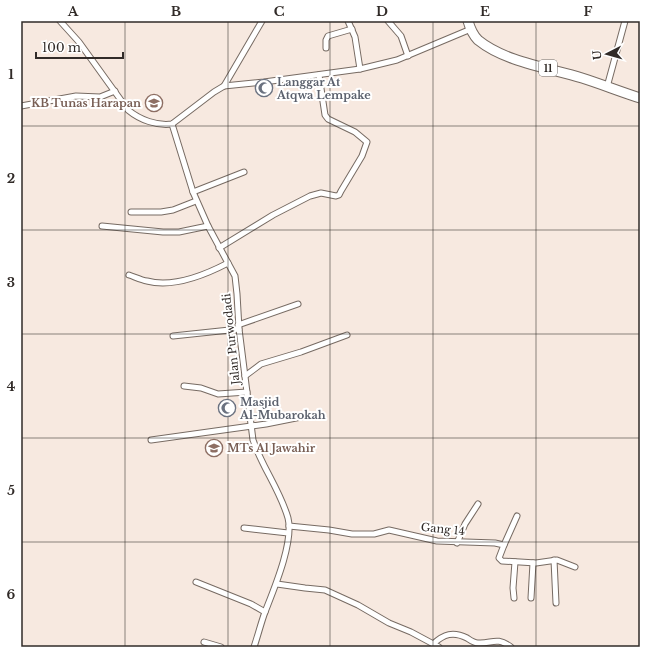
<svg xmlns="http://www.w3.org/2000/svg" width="661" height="668" viewBox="0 0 661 668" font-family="'Libre Baskerville',serif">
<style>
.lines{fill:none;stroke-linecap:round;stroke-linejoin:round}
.minor-casing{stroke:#776b63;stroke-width:7}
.trunk-casing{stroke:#776b63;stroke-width:11}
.minor{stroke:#fff;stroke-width:5}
.trunk{stroke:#fff;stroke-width:9}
.grid{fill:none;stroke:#312b28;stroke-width:1;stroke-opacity:0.55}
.labels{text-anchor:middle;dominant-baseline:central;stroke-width:4;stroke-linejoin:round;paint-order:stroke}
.shield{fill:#fff;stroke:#6f6b68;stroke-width:1}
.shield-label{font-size:10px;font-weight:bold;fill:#312b28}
.worship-label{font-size:11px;font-weight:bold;fill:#5b616d;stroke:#fff;text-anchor:start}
.education-label{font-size:11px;font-weight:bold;fill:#785e54;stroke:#fff;text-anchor:end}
.street-label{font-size:11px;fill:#312b28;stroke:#fff}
.neatline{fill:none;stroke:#312b28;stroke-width:1.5}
.grid-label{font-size:13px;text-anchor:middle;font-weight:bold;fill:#312b28}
</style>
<rect width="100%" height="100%" fill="#f7e9e0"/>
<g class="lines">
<defs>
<g id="minor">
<path d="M60,21L79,42L128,110C140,120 157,126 172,124L214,92L224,86L264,82L360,69L397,60L471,29"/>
<path d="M348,21L355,37L360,69"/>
<path d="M388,21L401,36L408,56"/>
<path d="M326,48V40L328,36L352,29"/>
<path d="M224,86L262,21"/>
<path d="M607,87L625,21"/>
<path d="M21,106L76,96L100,97L115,91"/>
<path d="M172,124L193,192L208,226L235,276L237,294L239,329L253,440C262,467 280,490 288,518C294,542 274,589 265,612C261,623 258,635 254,647"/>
<path d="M193,192L244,172"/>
<path d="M131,212H161L173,210L196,201"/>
<path d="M102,226L163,232H179L208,226"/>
<path d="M219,248L273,215L310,196L321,193L336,196L339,195L341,191L362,156L367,142L355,132L328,119L325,115L319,75"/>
<path d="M129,275C135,277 141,280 147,281C173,288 205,275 228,263"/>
<path d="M238,325L298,304"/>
<path d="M173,336L239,329"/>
<path d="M245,376L261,364L301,352L347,335"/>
<path d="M184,386L201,388L218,394L247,392"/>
<path d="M151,440L266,424L301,417"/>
<path d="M289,526L329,530L352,534H374L389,530L437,541L495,543L504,545L499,558L502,561L536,563L557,560L575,567"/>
<path d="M244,528L288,533"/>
<path d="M457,543L465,524L478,504"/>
<path d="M504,545L517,516"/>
<path d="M554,560L556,603"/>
<path d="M196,582L251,604L265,612"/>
<path d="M277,584L305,588L325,590L358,605L389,623L411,632L439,647"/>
<path d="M514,598L513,588L515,562"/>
<path d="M531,598L533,563"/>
<path d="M204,642L221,647"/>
<path d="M433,644C444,634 453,631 467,638C470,640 474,643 478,643C492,644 496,636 511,647"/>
</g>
<path id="trunk" d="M468,21C470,28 473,35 478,40C505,62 549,68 582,78C601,84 621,92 640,98"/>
</defs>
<use href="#minor" class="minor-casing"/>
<use href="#trunk" class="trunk-casing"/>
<use href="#minor" class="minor"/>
<use href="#trunk" class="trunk"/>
</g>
<path class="grid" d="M125,21V647M228,21V647M330,21V647M433,21V647M536,21V647M21,126H640M21,230H640M21,334H640M21,438H640M21,542H640"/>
<defs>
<symbol id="mosque-ring" viewBox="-11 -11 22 22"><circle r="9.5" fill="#fff" stroke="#6b7280" stroke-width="1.5"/><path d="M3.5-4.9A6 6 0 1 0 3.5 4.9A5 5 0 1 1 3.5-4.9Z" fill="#6b7280"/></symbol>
<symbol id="school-ring" viewBox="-11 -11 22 22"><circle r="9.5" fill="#fff" stroke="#8d6e63" stroke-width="1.5"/><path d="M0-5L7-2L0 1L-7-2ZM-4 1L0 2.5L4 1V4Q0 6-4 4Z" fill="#8d6e63"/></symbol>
</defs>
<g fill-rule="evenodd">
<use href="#mosque-ring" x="254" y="78" width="20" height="20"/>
<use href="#school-ring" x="144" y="93" width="20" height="20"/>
<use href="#mosque-ring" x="217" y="398" width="20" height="20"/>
<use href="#school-ring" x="204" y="438" width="20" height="20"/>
</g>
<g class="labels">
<rect class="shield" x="539" y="60" width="18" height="16" rx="3"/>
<g class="shield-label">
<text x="548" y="68">11</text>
</g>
<g class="worship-label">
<text x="277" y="82">Langgar At<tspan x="277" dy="13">Atqwa Lempake</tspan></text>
<text x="240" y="402">Masjid<tspan x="240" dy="13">Al-Mubarokah</tspan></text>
</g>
<g class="education-label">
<text x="141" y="103">KB Tunas Harapan</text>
<text x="227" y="448" text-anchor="start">MTs Al Jawahir</text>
</g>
<g class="street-label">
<text transform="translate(231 339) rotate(-96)">Jalan Purwodadi</text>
<text transform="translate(443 529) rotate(6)">Gang 14</text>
</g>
</g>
<rect width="661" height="668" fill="none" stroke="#ffffff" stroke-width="44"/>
<g transform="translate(607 54) rotate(264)" stroke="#ffffff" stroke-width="3" paint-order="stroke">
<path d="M0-3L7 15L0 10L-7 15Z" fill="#312b28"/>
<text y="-6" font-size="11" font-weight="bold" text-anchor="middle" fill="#312b28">U</text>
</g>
<path d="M36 52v6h87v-6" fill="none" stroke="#312b28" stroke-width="2"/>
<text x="42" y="52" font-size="12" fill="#312b28" stroke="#ffffff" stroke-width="3" paint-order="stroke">100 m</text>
<rect x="22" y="22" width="617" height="624" class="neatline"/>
<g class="grid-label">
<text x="73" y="16">A</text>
<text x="176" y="16">B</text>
<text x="279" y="16">C</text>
<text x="382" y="16">D</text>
<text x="485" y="16">E</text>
<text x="588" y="16">F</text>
<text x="11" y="79">1</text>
<text x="11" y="183">2</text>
<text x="11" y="287">3</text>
<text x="11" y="391">4</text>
<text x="11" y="495">5</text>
<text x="11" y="599">6</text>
</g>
</svg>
